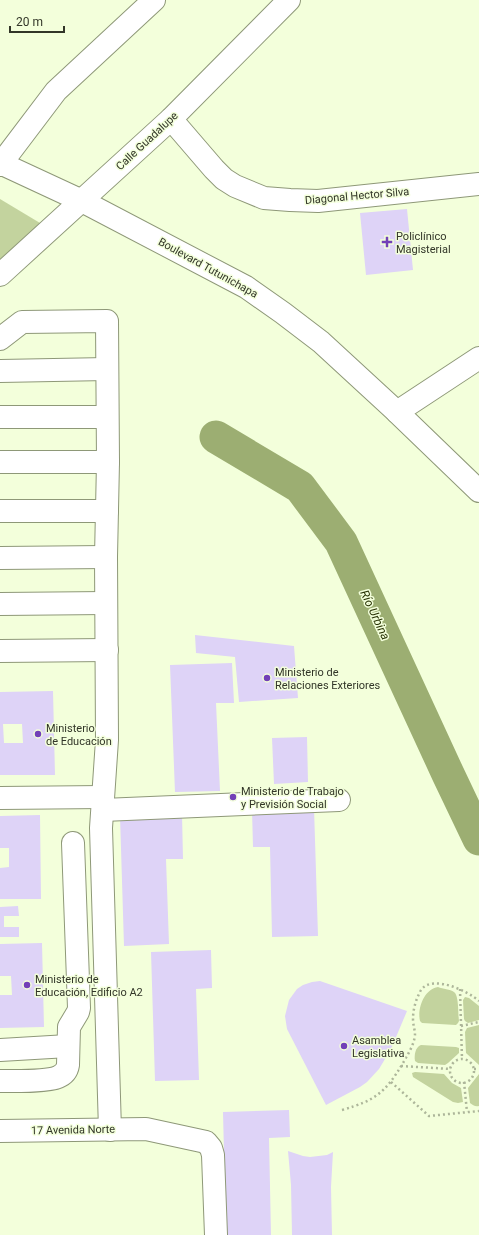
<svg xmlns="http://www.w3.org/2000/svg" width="479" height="1235" viewBox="0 0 479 1235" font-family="Roboto,sans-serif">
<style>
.green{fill:#c3d39e}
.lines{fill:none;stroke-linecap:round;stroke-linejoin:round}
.river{stroke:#9cae72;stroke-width:33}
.building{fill:#ded3f7;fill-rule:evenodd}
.minor-casing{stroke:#8e9878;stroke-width:24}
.major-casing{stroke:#8e9878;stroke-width:24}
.path{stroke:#adb69a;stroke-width:2.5;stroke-dasharray:2 3;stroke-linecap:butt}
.minor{stroke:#fff;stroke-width:22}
.major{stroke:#fff;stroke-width:22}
.poi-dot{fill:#7240b7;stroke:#f3ffdb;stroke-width:1.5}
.labels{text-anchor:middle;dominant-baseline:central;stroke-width:3;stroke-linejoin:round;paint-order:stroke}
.street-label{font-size:11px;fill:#323628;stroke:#f3ffdb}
.poi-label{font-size:11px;fill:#323628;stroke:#f3ffdb;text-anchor:start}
.water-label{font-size:12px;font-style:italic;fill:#283304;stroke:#f3ffdb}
</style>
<rect width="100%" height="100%" fill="#f3ffdb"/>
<g class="green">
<path d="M0,199L45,226L0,264Z"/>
<path d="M438,987C443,989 450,989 454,992C459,995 458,1014 459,1021L458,1023L456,1025L422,1023L420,1021C417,1009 424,989 438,987Z"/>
<path d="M465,997L469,998L479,1006V1020L468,1023L465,1021L464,1019L463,1000Z"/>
<path d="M479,1025V1065L466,1053L465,1032L467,1028Z"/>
<path d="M421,1045L456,1047L459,1048V1053L448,1063L445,1065L418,1063L415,1061C414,1056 415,1047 421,1045Z"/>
<path d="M415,1072L444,1074L452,1083L461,1088L463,1102L458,1103L453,1102L413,1077L412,1073Z"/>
<path d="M479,1074V1106C475,1107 473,1105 470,1103L468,1088Z"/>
</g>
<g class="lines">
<path class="river" d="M216,437L300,487L341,542L448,774L479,839"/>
</g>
<g class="building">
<path d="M407,209L413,270L366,275L360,213Z"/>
<path d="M195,635L294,646L298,698L239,702L235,657L196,653Z"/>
<path d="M232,663L234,703H216L220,791L175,792L170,665Z"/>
<path d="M53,691L55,775H0V692ZM3,724H22L23,743H4Z"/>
<path d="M307,737L308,782L274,784L272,738Z"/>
<path d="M314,808L318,936L272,937L270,847H253L252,810Z"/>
<path d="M182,814L183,859H166L169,944L124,946L120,816Z"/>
<path d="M40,815L41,899H0V868L9,867V848H0V816Z"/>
<path d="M18,906L19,916H4V927H19V937H0V907Z"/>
<path d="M42,943L44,1027L0,1028V995H12L11,976H0V944Z"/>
<path d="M211,950L212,988L196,989L199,1080L155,1081L151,952Z"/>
<path d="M320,981L407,1011L391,1049L379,1069L367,1082L360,1087L326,1105L287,1029L285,1016L289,1000L297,989L303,985L312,982Z"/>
<path d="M289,1110L290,1137L269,1138L271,1235H226L223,1112Z"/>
<path d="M288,1151L303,1156L310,1157L327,1155L333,1152L331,1187L332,1235H292L291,1185Z"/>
</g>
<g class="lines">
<defs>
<g id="minor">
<path d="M171,119L214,169L224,179L235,186L264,198L290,200L318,201L479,184"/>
<path d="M0,165L56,91L154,0"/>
<path d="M0,275L171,119L289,0"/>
<path d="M0,339L22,322L107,321L108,462L106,557L107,740L101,828L110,1130"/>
<path d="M0,371L107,369"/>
<path d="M397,412L479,358"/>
<path d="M0,417H107"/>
<path d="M0,462H108"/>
<path d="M0,511H107"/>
<path d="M0,558L106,557"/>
<path d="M0,604L106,603"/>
<path d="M0,651L107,650"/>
<path d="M0,798L103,797"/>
<path d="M103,810L339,800"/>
<path d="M0,1050L68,1046"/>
<path d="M0,1081C13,1081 47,1082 58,1077C63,1075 67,1071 68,1065L69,1027L78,1012L79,1008L73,843"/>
<path d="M0,1131L146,1129L206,1142L211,1148L213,1155L216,1235"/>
</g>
<path id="major" d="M0,163L82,201L246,287L283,313L321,342L397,412L479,491"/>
</defs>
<use href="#minor" class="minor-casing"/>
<use href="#major" class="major-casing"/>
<g class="path">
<path d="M460,989L462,1059"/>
<path d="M461,1026L479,1022"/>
<circle cx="462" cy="1071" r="12"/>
<path d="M401,1066L451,1069"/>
<path d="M474,1069H479"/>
<path d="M391,1082L429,1116L479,1111"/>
<path d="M464,1082L467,1112"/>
<path d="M342,1110C376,1100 385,1093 403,1063C408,1054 414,1045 415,1035C415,1030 413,1025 413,1019C413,1009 416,999 421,990C432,974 468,991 479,1001"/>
</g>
<use href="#minor" class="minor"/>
<use href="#major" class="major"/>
</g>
<g class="poi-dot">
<path d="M385 236h4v4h4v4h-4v4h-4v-4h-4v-4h4z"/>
<circle cx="267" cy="678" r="4"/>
<circle cx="38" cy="734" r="4"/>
<circle cx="233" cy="797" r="4"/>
<circle cx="27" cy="985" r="4"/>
<circle cx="344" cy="1046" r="4"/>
</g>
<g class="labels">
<g class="street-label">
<text transform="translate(147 141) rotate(-43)">Calle Guadalupe</text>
<text transform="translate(357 196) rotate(-5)">Diagonal Hector Silva</text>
<text transform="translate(208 268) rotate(29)">Boulevard Tutunichapa</text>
<text transform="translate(73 1130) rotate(-1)">17 Avenida Norte</text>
</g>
<g class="poi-label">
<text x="396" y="236">Policlínico<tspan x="396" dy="13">Magisterial</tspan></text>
<text x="275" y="672">Ministerio de<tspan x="275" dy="13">Relaciones Exteriores</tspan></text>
<text x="46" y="728">Ministerio<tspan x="46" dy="13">de Educación</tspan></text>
<text x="241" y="791">Ministerio de Trabajo<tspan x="241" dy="13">y Previsión Social</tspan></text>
<text x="35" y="979">Ministerio de<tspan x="35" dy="13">Educación, Edificio A2</tspan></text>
<text x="352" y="1040">Asamblea<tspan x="352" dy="13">Legislativa</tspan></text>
</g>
<g class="water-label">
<text transform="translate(375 615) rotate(65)">Río Urbina</text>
</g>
</g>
<path d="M10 26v6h54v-6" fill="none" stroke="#323628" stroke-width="2"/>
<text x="16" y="26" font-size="12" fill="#323628" stroke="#f3ffdb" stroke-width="3" paint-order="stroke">20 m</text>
</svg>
